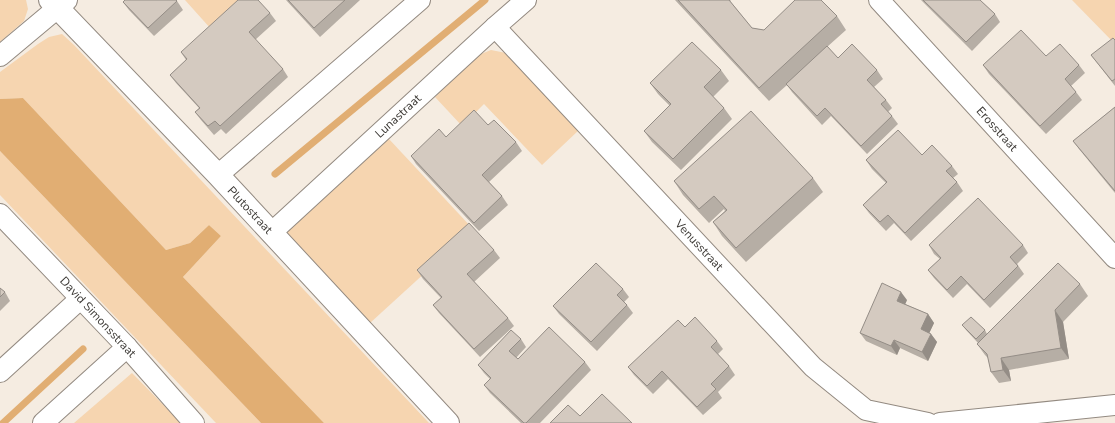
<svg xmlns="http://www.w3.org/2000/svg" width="1115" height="423" viewBox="0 0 1115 423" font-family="'Nunito Sans',sans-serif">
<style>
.green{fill:#f6d5b0}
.water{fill:#e1ae73}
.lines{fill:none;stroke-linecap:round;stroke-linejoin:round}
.stream{stroke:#e1ae73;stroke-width:7}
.street-casing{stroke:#938a81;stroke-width:22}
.secondary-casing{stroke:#938a81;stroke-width:24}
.street{stroke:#fff;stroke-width:20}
.secondary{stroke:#fff;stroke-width:22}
.wall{fill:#b6aea5}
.shaded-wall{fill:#948d86}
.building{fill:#d4cac0;stroke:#948d86}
.labels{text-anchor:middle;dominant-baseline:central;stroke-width:4;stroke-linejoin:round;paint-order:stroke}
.street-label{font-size:12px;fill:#3a3733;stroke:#fff}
</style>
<rect width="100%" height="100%" fill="#f5ece1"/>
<g class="green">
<path d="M0,0H26L28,9L24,21L0,42Z"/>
<path d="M185,0H244L211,29Z"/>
<path d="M1072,0H1115V44Z"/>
<path d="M62,34L74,45L429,423H324L183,277L221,236L209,225L190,243L166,250L23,98L0,99V72L38,44L49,37Z"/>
<path d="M491,50L506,53L579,130L542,165L484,104L462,126L435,97L476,56Z"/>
<path d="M388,138L473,229L370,323L286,233Z"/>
<path d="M0,151L261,423H216L0,195Z"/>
<path d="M132,373L181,423H74Z"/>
</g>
<path class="water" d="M23,98L166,250L190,243L209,225L221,236L183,277L324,423H261L0,151V99Z"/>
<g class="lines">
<g class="stream">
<path d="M275,174L485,0"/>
<path d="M3,423L83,349"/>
</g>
<defs>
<g id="street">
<path d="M879,0L1115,258"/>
<path d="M495,27L813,367L866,410L928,423"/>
<path d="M0,56L67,0"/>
<path d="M218,175L420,0"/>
<path d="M0,214L127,347L194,423"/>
<path d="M271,233L495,27L526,0"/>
<path d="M0,372L80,299"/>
<path d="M43,423L127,347"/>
<path d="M940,423L1115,405"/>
</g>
<path id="secondary" d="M50,0L218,175L448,423"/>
</defs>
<use href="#street" class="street-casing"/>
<use href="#secondary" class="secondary-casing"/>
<use href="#street" class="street"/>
<use href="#secondary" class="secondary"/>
</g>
<g class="wall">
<path d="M286,0H360L320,37Z"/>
<path d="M675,0H731L730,1L752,28L764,30L837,16L846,30L827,47L838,58L877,70L883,79L874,87L886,100L892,108L888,112L892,116L898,124L867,154L831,116L822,125L792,92L787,85L769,101Z"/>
<path d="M921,0H980L995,14L1000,22L972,51Z"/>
<path d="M177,1L183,10L154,36L129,10L123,2Z"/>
<path d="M270,13L276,21L255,40L283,69L288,77L226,134L221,129L214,135L201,120L195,112L199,108L176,83L170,75L186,60L181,52Z"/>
<path d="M1115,40V86L1091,55Z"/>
<path d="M1046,56L1079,65L1085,73L1071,86L1076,92L1082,100L1046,134L989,74L983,65Z"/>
<path d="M721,70L729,81L713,97L724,108L732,119L681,170L652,142L644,131L670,106L658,94L650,83Z"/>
<path d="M1115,107V193L1079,149L1073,141Z"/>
<path d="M488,125L516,142L522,151L489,182L502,196L508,205L479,231L416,164L411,156L446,137Z"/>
<path d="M922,155L952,166L958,174L953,178L957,182L963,191L911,241L894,223L886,231L869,213L863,205L886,183L872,169L866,160Z"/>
<path d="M813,178L823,192L746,262L722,236L713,222L725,211L724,209L709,223L683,195L674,181Z"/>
<path d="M929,245H1023L1028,253L1017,264L1024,274L990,308L967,284L953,298L934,278L928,270L940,259L934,254Z"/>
<path d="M494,250L500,258L474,282L508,318L514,326L480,357L439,313L433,305L441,298L423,279L417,270Z"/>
<path d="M1080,284L1088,296L1063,322L1069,359L1009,370L1011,381L999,383L991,372L988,358L985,355L977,344L978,343L966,330L962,325L985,330L987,334Z"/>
<path d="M0,288L5,292L10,301L0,311Z"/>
<path d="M623,289L629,297L624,302L627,305L633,313L597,351L559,314L553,306Z"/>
<path d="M907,300L905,304L928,314L934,323L929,333L931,334L937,342L928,361L900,348L897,355L866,341L860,333Z"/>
<path d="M685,327L717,341L723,349L718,354L729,366L735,375L718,392L722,398L703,415L668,379L653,394L634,375L628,367Z"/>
<path d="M521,339L526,347L516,358L518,359L585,362L591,370L540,423H521L490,393L484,385L490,379L484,373L478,365Z"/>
</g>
<g class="shaded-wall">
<path d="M901,292L907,300L903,309L897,301Z"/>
<path d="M1055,310L1063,322L1069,359L1061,348Z"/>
<path d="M928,314L934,323L927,338L921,329Z"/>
<path d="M931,334L937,342L928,361L922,352Z"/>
<path d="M894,340L900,348L897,355L891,346Z"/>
<path d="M1001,358L1009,370L1011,381L1003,370Z"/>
</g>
<g class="building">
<path d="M125,0H176L177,1L148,28L123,2Z"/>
<path d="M238,0H258L270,13L249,32L283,69L220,126L215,121L208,126L195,112L200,108L170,75L187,59L181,52Z"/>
<path d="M288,0H345L314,28Z"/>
<path d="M678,0H729L752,28L764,30L795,0H821L837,16L759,88Z"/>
<path d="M923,0H980L995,14L966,42Z"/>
<path d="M1021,30L1046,56L1060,44L1079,65L1065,79L1076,92L1040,126L983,65Z"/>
<path d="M1113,38L1115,40V79L1112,81L1091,55Z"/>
<path d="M692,42L721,70L704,87L724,108L673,159L644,131L671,104L650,83Z"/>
<path d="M852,44L877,70L867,80L886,100L881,104L892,116L861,146L825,108L817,116L786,84L827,46L838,58Z"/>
<path d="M1115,107V191L1073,141Z"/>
<path d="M474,110L488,125L494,120L516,142L482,175L502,196L474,223L411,156L439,129L446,137Z"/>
<path d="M751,111L813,178L736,248L713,222L727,210L714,196L699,209L674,181Z"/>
<path d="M898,130L922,155L932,145L952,166L946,171L957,182L905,233L888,215L880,222L863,205L887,182L866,160Z"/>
<path d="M978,198L1023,245L1010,257L1018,266L984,300L961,276L947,290L928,270L941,258L929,245Z"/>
<path d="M469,223L494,250L467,274L508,318L474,349L433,305L442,297L417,270Z"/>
<path d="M596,263L623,289L617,295L627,305L591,342L553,306Z"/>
<path d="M1058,263L1080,284L1055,310L1061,348L1001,358L1003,370L991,372L987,354L977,344Z"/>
<path d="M882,283L901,292L897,301L928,314L921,329L931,334L922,352L894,340L891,346L860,333Z"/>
<path d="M0,288L5,292L0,297Z"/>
<path d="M695,317L717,341L711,347L729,366L711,384L716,389L697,407L662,371L647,386L628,367L678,320L685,327Z"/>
<path d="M971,317L985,330L976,339L962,325Z"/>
<path d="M549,327L585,362L526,423H524L484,385L491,378L478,365L511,330L521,339L509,351L518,359Z"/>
<path d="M602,394L632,423H550L568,405L580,416Z"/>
</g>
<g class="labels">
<g class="street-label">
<text transform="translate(398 116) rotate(-43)">Lunastraat</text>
<text transform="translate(997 129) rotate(48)">Erosstraat</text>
<text transform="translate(250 210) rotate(47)">Plutostraat</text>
<text transform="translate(699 245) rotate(47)">Venusstraat</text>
<text transform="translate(98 317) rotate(47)">David Simonsstraat</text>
</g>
</g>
</svg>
